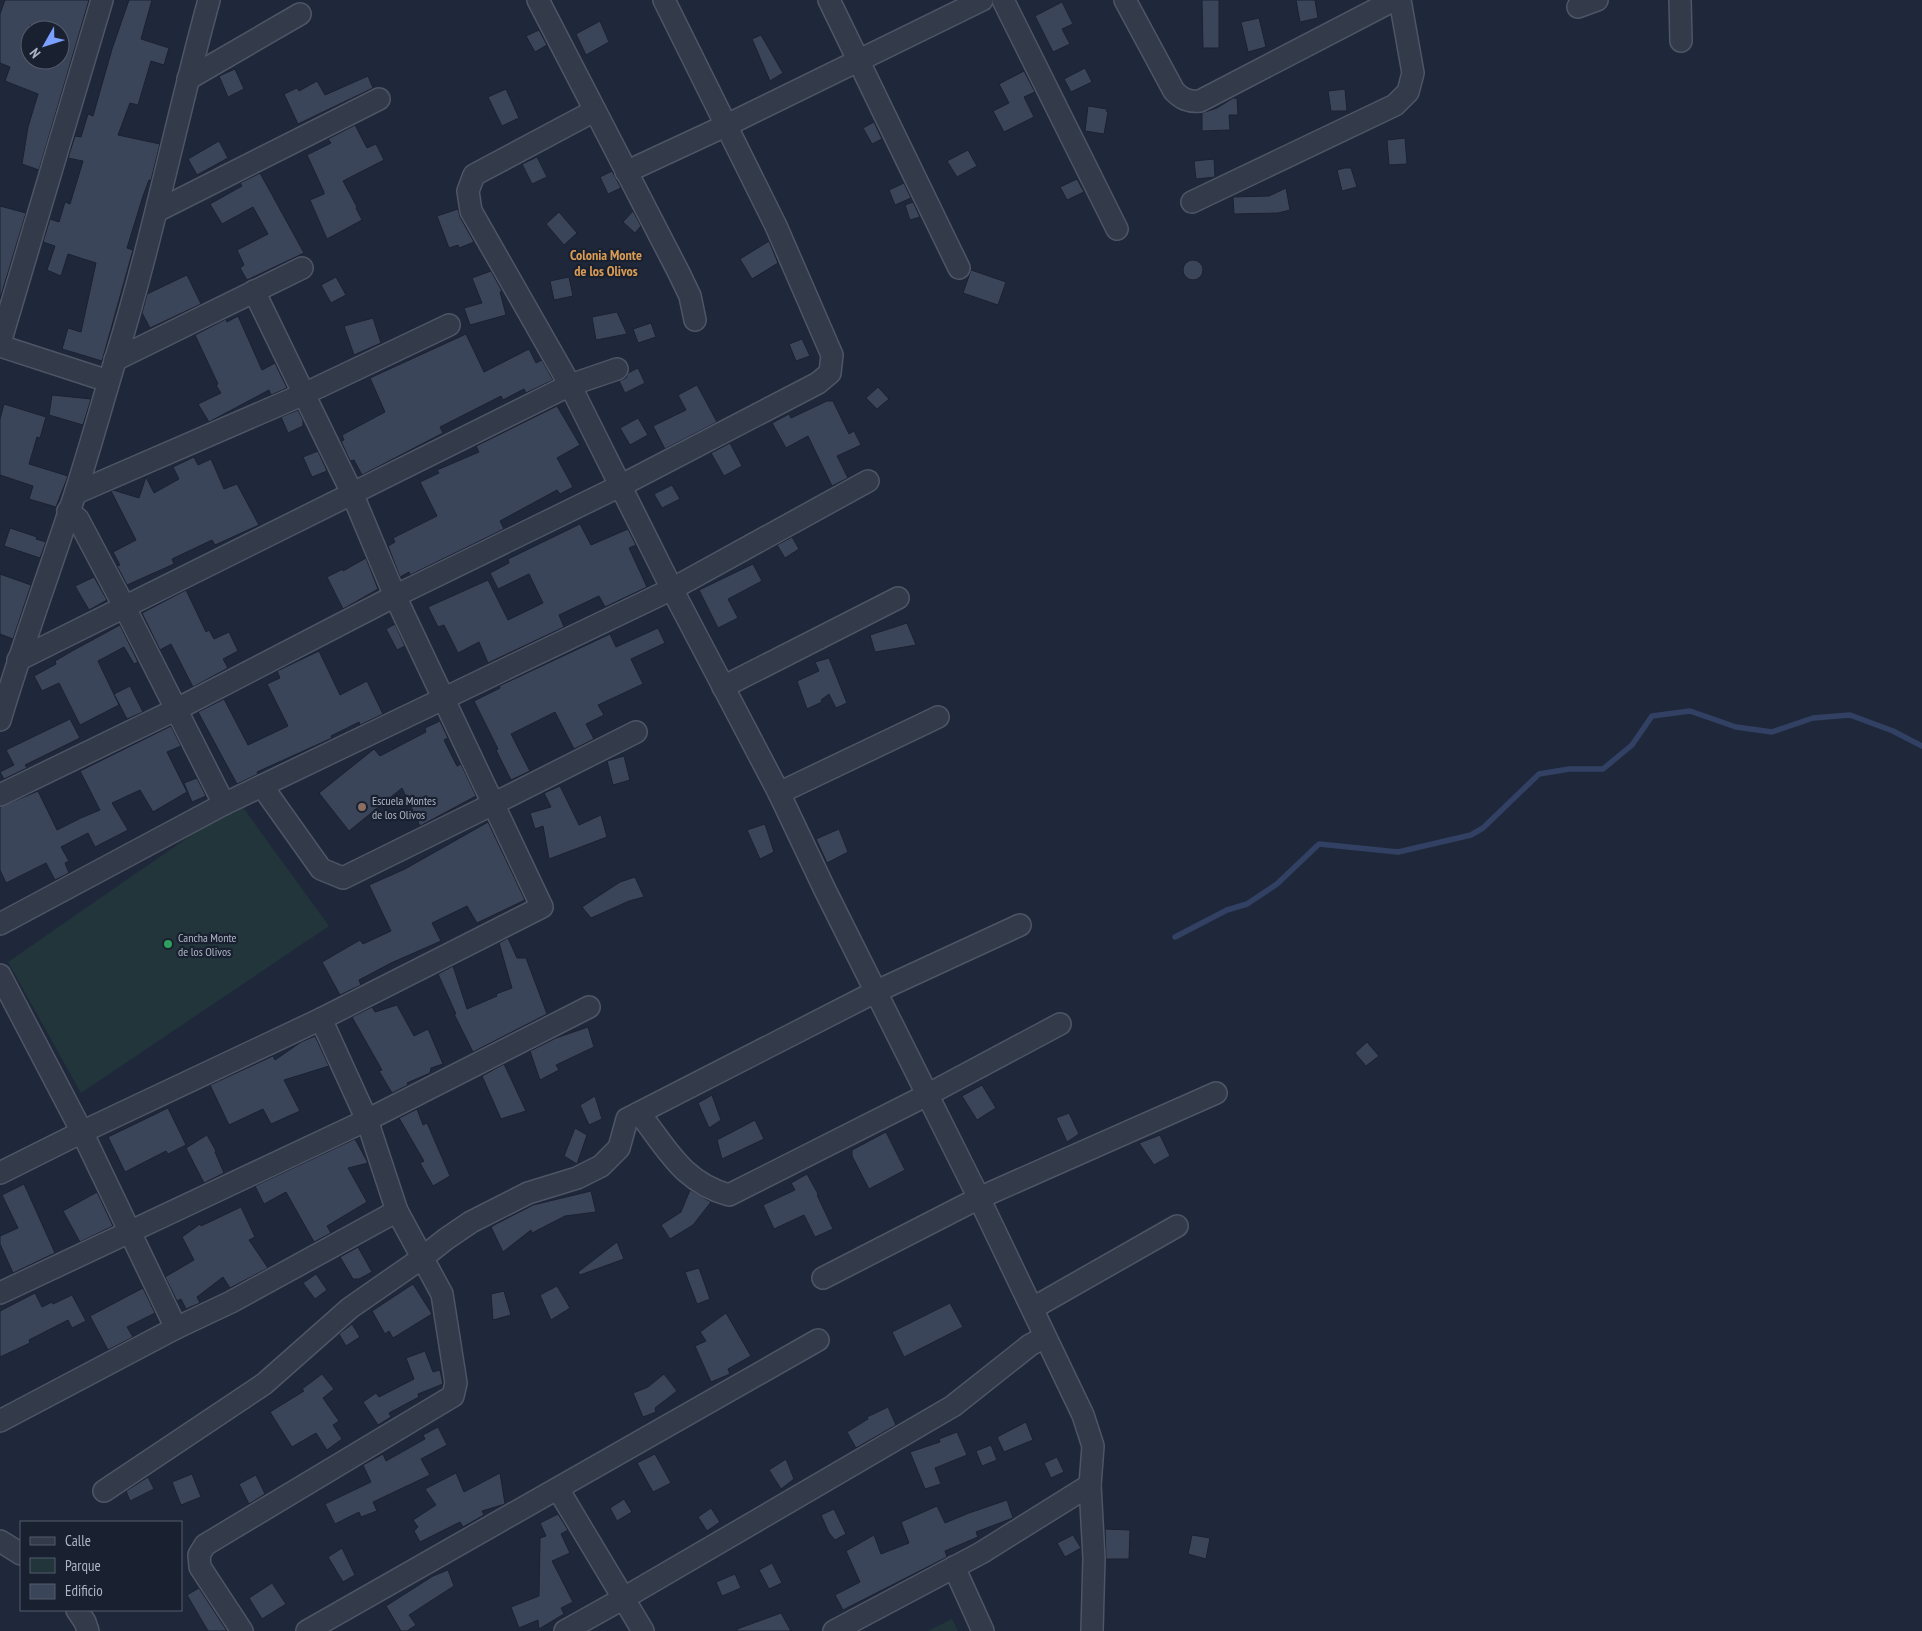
<svg xmlns="http://www.w3.org/2000/svg" width="1922" height="1631" viewBox="0 0 1922 1631" font-family="'PT Sans Narrow',sans-serif">
<style>
.green{fill:#21353b}
.lines{fill:none;stroke-linecap:round;stroke-linejoin:round}
.stream{stroke:#324163;stroke-width:5.5}
.building{fill:#3b455a;stroke:#1b2131;fill-rule:evenodd}
.minor-casing{stroke:#4e5565;stroke-width:24}
.minor{stroke:#333a4a;stroke-width:21}
.education-dot{fill:#8d6e63;stroke:#19202f;stroke-width:2}
.leisure-dot{fill:#2e9e5b;stroke:#19202f;stroke-width:2}
.labels{text-anchor:middle;dominant-baseline:central;stroke-width:4.5;stroke-linejoin:round;paint-order:stroke}
.poi-label{font-size:12px;fill:#aeb5c7;stroke:#19202f;text-anchor:start}
.neighbourhood-label{font-size:14px;font-weight:bold;fill:#da9c55;stroke:#19202f}
</style>
<rect width="100%" height="100%" fill="#1f283a"/>
<g class="green">
<path d="M239,802L329,926L81,1093L8,962Z"/>
<path d="M952,1619L958,1631H928Z"/>
</g>
<g class="lines">
<path class="stream" d="M1175,937L1227,910L1247,904L1277,884L1319,844L1398,852L1471,835L1483,828L1539,774L1569,769H1603L1632,745L1652,716L1690,711L1736,727L1772,732L1813,718L1850,715L1893,731L1922,746"/>
</g>
<g class="building">
<path d="M5,0H89L39,170L22,164L28,127L38,94L5,81L10,67L0,63V14ZM30,25L45,30H60V60H30Z"/>
<path d="M129,0H152L141,39L169,48L164,65L151,61L138,105L130,103L118,135L160,144L151,180H149L143,196L127,248L133,250L102,361L62,349L68,328L81,332L96,263L68,254L61,276L47,270L55,246L43,242L50,219L59,222L65,202L70,204L83,161L68,158L75,136L81,137L88,114L93,116L112,49Z"/>
<path d="M1202,0H1219V48H1203Z"/>
<path d="M1296,0H1315L1318,18L1300,22Z"/>
<path d="M1062,2L1073,24L1062,29L1070,44L1053,52L1035,16Z"/>
<path d="M1259,18L1266,47L1248,52L1241,22Z"/>
<path d="M600,21L609,42L586,55L576,34Z"/>
<path d="M539,30L547,45L535,52L526,36Z"/>
<path d="M761,35L783,73L770,81L752,39Z"/>
<path d="M1085,68L1092,82L1071,92L1064,79Z"/>
<path d="M235,69L244,89L228,97L219,76Z"/>
<path d="M1024,71L1035,92L1024,97L1034,117L1004,132L993,111L1009,103L999,84Z"/>
<path d="M368,76L373,88L298,124L284,94L297,88L299,91L317,81L325,95Z"/>
<path d="M506,89L519,118L502,126L488,97Z"/>
<path d="M1345,89L1347,111H1331L1328,91Z"/>
<path d="M1233,98H1237L1238,115H1229L1230,130L1202,131V113L1217,108Z"/>
<path d="M1088,106L1107,109L1106,111L1108,112L1104,134L1085,131Z"/>
<path d="M874,122L882,139L872,144L863,128Z"/>
<path d="M355,125L367,148L376,144L384,160L343,181L357,207L356,208L362,220L327,239L310,200L324,194V192L307,155L331,143L328,139Z"/>
<path d="M1405,138L1407,164L1389,165L1387,140Z"/>
<path d="M219,141L228,158L197,175L188,159Z"/>
<path d="M968,150L977,166L957,177L947,161Z"/>
<path d="M537,157L547,177L532,184L522,164Z"/>
<path d="M1214,159L1215,177L1196,179L1194,161Z"/>
<path d="M1345,168H1351L1357,187L1342,191L1337,170Z"/>
<path d="M612,171L621,188L608,194L600,177Z"/>
<path d="M260,173L304,253L247,280L240,268L244,265L237,250L268,234L253,207L222,224L210,204L242,186L240,183Z"/>
<path d="M1077,179L1084,192L1067,200L1060,187Z"/>
<path d="M904,183L911,198L895,205L889,190Z"/>
<path d="M1286,188L1290,210L1278,213L1234,214L1233,197L1269,196Z"/>
<path d="M913,202L920,217L910,220L905,205Z"/>
<path d="M0,206L26,213L0,299Z"/>
<path d="M458,209L460,217L474,242L459,248L458,245L449,248L437,216Z"/>
<path d="M633,211L641,226L635,233L623,222Z"/>
<path d="M559,212L577,233L564,245L546,224Z"/>
<path d="M769,241L778,263L752,279L740,259Z"/>
<circle cx="1193" cy="270" r="10"/>
<path d="M971,270L1006,282L998,305L963,293Z"/>
<path d="M491,271L502,291L500,292L506,315L470,325L464,308L482,303L472,278Z"/>
<path d="M187,275L201,304L150,328L142,313L147,294Z"/>
<path d="M336,277L346,295L331,303L321,285Z"/>
<path d="M569,277L573,296L554,300L550,281Z"/>
<path d="M617,312L627,334L596,340L592,317Z"/>
<path d="M238,316L262,370L275,363L287,388L271,395L269,390L209,422L198,404L221,393L216,385L218,384L195,335L226,319L227,322Z"/>
<path d="M373,318L381,343L354,355L344,326Z"/>
<path d="M651,323L656,337L638,343L633,329Z"/>
<path d="M466,334L484,372L529,349L536,363L542,360L553,380L526,393L524,389L503,400L501,396L440,427L443,433L362,475L354,460L350,461L341,441L344,440L342,435L385,412L370,378Z"/>
<path d="M802,339L810,356L796,361L789,344Z"/>
<path d="M638,368L645,383L625,393L619,381L626,378L628,373Z"/>
<path d="M697,385L717,422L665,449L653,426L686,410L678,395Z"/>
<path d="M878,387L889,399L877,409L866,398Z"/>
<path d="M52,395L91,399L83,425L49,415Z"/>
<path d="M827,401H833L849,434L854,431L861,445L837,456L848,478L832,486L808,436L786,448L772,423L789,414L791,418Z"/>
<path d="M4,404L46,417L40,438L37,437L29,464L68,476L56,507L29,499L33,486L0,475V419Z"/>
<path d="M557,406L580,445L557,458L573,487L560,494L557,490L500,521L504,529L410,575L409,572L400,577L388,546L395,542L393,538L437,516L420,482L439,473L437,470L479,452L476,446Z"/>
<path d="M298,410L303,420V426L288,433L281,417Z"/>
<path d="M638,418L648,435L630,445L620,428Z"/>
<path d="M730,443L742,466L724,476L711,453Z"/>
<path d="M318,451L327,471L312,477L303,457Z"/>
<path d="M194,457L198,465L211,459L224,489L237,484L259,525L215,545L212,540L172,559L174,564L127,585L117,566L120,565L113,552L136,540L111,491L113,490L139,498L146,477L154,493L179,479L173,467Z"/>
<path d="M672,485L680,499L662,508L654,494Z"/>
<path d="M580,524L591,545L628,529L636,545L629,548L647,587L605,607L599,596L559,615L564,627L488,663L479,642L458,653L444,625L438,627L428,607L488,580L508,620L543,603L529,574L498,589L490,573L509,563L508,559Z"/>
<path d="M10,528L37,537L36,539L46,542L40,558L4,546Z"/>
<path d="M792,537L799,549L785,558L777,545Z"/>
<path d="M366,558L378,589L343,609L327,577L343,569V571Z"/>
<path d="M753,564L762,581L728,599L738,618L718,628L699,590Z"/>
<path d="M0,574L31,585L13,639L0,634Z"/>
<path d="M94,577L107,600L89,610L75,586Z"/>
<path d="M186,590L206,632L209,630L214,639L229,632L238,651L223,659L228,668L193,687L171,644L160,650L142,613Z"/>
<path d="M907,623L916,645L875,652L870,635Z"/>
<path d="M395,624L405,646L397,650L386,629Z"/>
<path d="M120,625L138,662L134,664L124,647L98,661L119,705L80,725L59,683L42,691L34,676L56,664L55,661L72,651Z"/>
<path d="M658,628L665,643L631,659L643,684L598,705L604,715L586,724L594,739L574,749L555,712L511,734L530,771L511,780L496,750L498,749L474,701L500,688L499,686L610,634L616,647Z"/>
<path d="M319,651L340,695L367,681L383,714L360,725L359,722L331,736L332,738L257,772L258,774L237,784L198,712L224,699L248,745L288,726L267,684L280,678L277,671Z"/>
<path d="M829,658L847,703L836,708L829,694L821,700L822,702L807,709L797,681L819,671L815,662Z"/>
<path d="M130,686L143,712L127,719L114,694Z"/>
<path d="M70,719L80,738L25,765L27,768L4,779L0,772L14,765L6,750Z"/>
<path d="M440,721L448,738L444,740L457,766L461,764L476,796L420,826L402,788L349,831L319,793L374,749L380,756L426,732L425,728Z"/>
<path d="M171,726L181,746L167,752L187,792L153,812L140,790L112,803L128,830L95,847L88,833L61,847L69,861L65,863L69,873L55,880L46,863L6,883L0,870V807L38,791L57,830L81,818L100,810L80,771Z"/>
<path d="M624,756L630,780L613,785L607,761Z"/>
<path d="M197,778L206,796L192,802L184,783Z"/>
<path d="M560,786L579,825L601,815L607,837L549,859L543,826L535,829L530,813L551,807L544,793Z"/>
<path d="M488,822L525,900L477,923L467,906L432,923L441,941L391,963L359,980L361,985L340,995L322,962L360,940L363,944L391,931L369,885L405,869Z"/>
<path d="M765,824L774,852L760,859L747,830Z"/>
<path d="M839,829L848,852L827,863L816,839Z"/>
<path d="M635,877L644,897L629,901L591,918L582,907L620,882Z"/>
<path d="M508,938L517,958H526L547,1014L473,1052L454,1014H456L438,974L453,966L467,1009L497,996L496,994L512,988L499,943Z"/>
<path d="M397,1005L414,1036L428,1029L443,1064L431,1068L430,1073L407,1083L408,1085L392,1093L379,1071L382,1070L352,1017L372,1007L375,1012Z"/>
<path d="M588,1027L594,1047L556,1065L559,1070L540,1080L530,1051L556,1038Z"/>
<path d="M315,1036L329,1066L284,1080L300,1111L271,1124L263,1109L229,1125L210,1085L273,1056L275,1060L301,1042Z"/>
<path d="M1367,1042L1379,1056L1366,1066L1355,1053Z"/>
<path d="M504,1064L526,1111L501,1119L482,1076Z"/>
<path d="M982,1085L996,1108L977,1120L962,1096Z"/>
<path d="M712,1095L721,1120L709,1128L698,1103Z"/>
<path d="M595,1096L602,1119L589,1125L580,1105Z"/>
<path d="M168,1108L186,1145L168,1154L166,1151L125,1172L108,1137Z"/>
<path d="M417,1109L423,1125L427,1123L450,1176L433,1186L420,1163L424,1161L399,1118Z"/>
<path d="M1069,1113L1079,1134L1067,1142L1056,1118Z"/>
<path d="M755,1120L764,1139L722,1159L717,1140Z"/>
<path d="M575,1128L587,1135L577,1164L564,1156Z"/>
<path d="M886,1132L905,1170L869,1189L852,1156V1150Z"/>
<path d="M207,1135L216,1151L215,1152L224,1173L204,1183L186,1148Z"/>
<path d="M1160,1135L1170,1156L1154,1165L1139,1143Z"/>
<path d="M355,1139L368,1163L348,1168L367,1202L327,1226L331,1233L314,1242L286,1192L264,1204L255,1186Z"/>
<path d="M807,1174L818,1194L817,1195L833,1229L815,1237L804,1215L774,1229L763,1205L795,1190L791,1183Z"/>
<path d="M24,1184L55,1253L13,1273L0,1244V1236L18,1228L2,1195Z"/>
<path d="M690,1190L711,1202L693,1225L670,1239L661,1225L681,1212Z"/>
<path d="M591,1191L596,1212L565,1216L532,1233L531,1230L503,1252L491,1227L496,1224L533,1205Z"/>
<path d="M97,1192L113,1226L80,1242L63,1211Z"/>
<path d="M241,1207L255,1237L249,1240L268,1268L230,1288L223,1277L197,1297L200,1303L186,1309L181,1299L177,1301L165,1277L194,1260L182,1237L200,1224L201,1226Z"/>
<path d="M617,1242L624,1259L580,1275L578,1272Z"/>
<path d="M358,1247L372,1272L359,1279H353L340,1257Z"/>
<path d="M699,1268L710,1299L697,1304L685,1272Z"/>
<path d="M316,1274L327,1290L315,1299L303,1283Z"/>
<path d="M413,1284L432,1314L393,1338L389,1331L385,1334L372,1311Z"/>
<path d="M557,1286L570,1308L551,1320L540,1295Z"/>
<path d="M143,1288L155,1313L127,1327L133,1337L108,1350L90,1316Z"/>
<path d="M504,1291L511,1315L493,1320L491,1294Z"/>
<path d="M35,1293L42,1307L52,1302L53,1304L72,1295L86,1321L72,1328L68,1320L29,1340L30,1343L0,1357V1311Z"/>
<path d="M950,1303L963,1327L904,1357L892,1332Z"/>
<path d="M726,1313L751,1356L728,1369L730,1374L711,1382L695,1346L706,1341L700,1332Z"/>
<path d="M352,1324L360,1337L346,1346L339,1334Z"/>
<path d="M425,1351L433,1372L440,1370L443,1384L418,1394L419,1397L389,1413L391,1417L378,1425L363,1402L376,1393L379,1397L414,1379L406,1358Z"/>
<path d="M322,1374L334,1389L323,1398L339,1421L333,1425L342,1439L327,1450L316,1433L292,1447L270,1412L304,1391L302,1389Z"/>
<path d="M664,1374L677,1391L655,1408L656,1412L643,1417L633,1393L648,1387Z"/>
<path d="M888,1407L896,1425L856,1448L847,1432L868,1419L867,1417Z"/>
<path d="M1026,1422L1033,1440L1004,1452L997,1437Z"/>
<path d="M438,1427L447,1445L421,1459L430,1475L373,1502L377,1511L361,1517L359,1512L335,1524L325,1504L371,1482L363,1465L383,1454L386,1461L425,1439L423,1435Z"/>
<path d="M957,1432L967,1455L935,1468L941,1484L925,1489L910,1452L940,1442L939,1439Z"/>
<path d="M991,1445L997,1460L982,1466L976,1451Z"/>
<path d="M655,1454L671,1483L653,1492L637,1463Z"/>
<path d="M1057,1457L1064,1472L1051,1478L1044,1463Z"/>
<path d="M786,1459L794,1479L781,1489L769,1470Z"/>
<path d="M456,1473L464,1492L500,1473L505,1504L482,1511L484,1515L463,1527L460,1522L420,1542L414,1531L418,1527L413,1520L436,1505L425,1489Z"/>
<path d="M192,1474L201,1497L181,1505L172,1482Z"/>
<path d="M256,1475L265,1494L249,1504L239,1484Z"/>
<path d="M148,1477L154,1489L130,1501L126,1491Z"/>
<path d="M624,1499L632,1512L617,1521L610,1508Z"/>
<path d="M1007,1500L1013,1518L976,1532L978,1537L945,1551L947,1557L843,1610L835,1595L860,1582L846,1551L874,1535L881,1554L909,1543L901,1522L937,1506L945,1523L969,1513Z"/>
<path d="M711,1508L720,1522L707,1531L698,1517Z"/>
<path d="M834,1509L846,1534L835,1540L829,1533L821,1515Z"/>
<path d="M558,1514L568,1530L561,1534L570,1553L552,1561L573,1602L561,1608L564,1614L539,1629L538,1620L519,1628L511,1607L539,1596L540,1537V1538L546,1536L540,1523Z"/>
<path d="M1105,1529L1130,1530L1129,1559H1106Z"/>
<path d="M1073,1535L1081,1548L1065,1557L1057,1543Z"/>
<path d="M1192,1535L1210,1538L1206,1559L1188,1554Z"/>
<path d="M342,1548L355,1575L343,1582L328,1557Z"/>
<path d="M772,1563L782,1583L769,1589L759,1570Z"/>
<path d="M448,1570L454,1586L409,1615L416,1625L407,1631H401L386,1606L433,1576Z"/>
<path d="M735,1574L741,1588L722,1596L716,1582Z"/>
<path d="M272,1583L286,1604L262,1619L249,1598Z"/>
<path d="M199,1588L227,1631H208L187,1595Z"/>
<path d="M781,1613L791,1631H737V1629Z"/>
</g>
<g class="lines">
<defs>
<g id="minor">
<path d="M538,0L679,273L690,296L695,320"/>
<path d="M829,0L959,268"/>
<path d="M1003,0L1117,229"/>
<path d="M1125,0L1174,91C1182,99 1188,102 1200,101L1394,0"/>
<path d="M1680,0L1681,41"/>
<path d="M1578,7L1597,0"/>
<path d="M188,79L300,14"/>
<path d="M594,111L474,175L468,191L471,211L570,385L672,589L779,793L825,890L979,1198L1083,1415L1093,1446L1090,1485L1094,1558L1092,1631"/>
<path d="M626,172L727,125L982,0"/>
<path d="M1192,202L1395,105L1408,92L1413,73L1400,0"/>
<path d="M157,211L379,99"/>
<path d="M0,343L102,0"/>
<path d="M0,346L108,381"/>
<path d="M115,360L302,268"/>
<path d="M76,493L304,394L449,325"/>
<path d="M68,511L78,519L124,606L224,804"/>
<path d="M18,660L570,385L617,369"/>
<path d="M723,687L898,598"/>
<path d="M0,720C23,643 51,568 76,491C90,448 102,404 115,361C152,242 176,120 209,0"/>
<path d="M262,786L321,869L343,878L493,804L636,732"/>
<path d="M779,793L938,717"/>
<path d="M0,795L177,709L395,596L620,486L818,383L830,373L832,355L776,226L664,0"/>
<path d="M0,924L224,804L672,589L868,481"/>
<path d="M0,975L82,1132L176,1328"/>
<path d="M639,1113C667,1148 682,1182 729,1195L927,1095L1060,1024"/>
<path d="M0,1173L82,1132L321,1019L542,907L395,596L352,493L254,291"/>
<path d="M823,1278L979,1198L1216,1093"/>
<path d="M0,1293L367,1120L589,1007"/>
<path d="M1033,1308L1177,1226"/>
<path d="M0,1421L176,1328L231,1302L397,1211"/>
<path d="M558,1489L643,1631"/>
<path d="M104,1491L264,1384L350,1308L422,1258L446,1239L471,1222L528,1193L577,1178L601,1166L619,1148L627,1119L875,992L1020,925"/>
<path d="M0,1541L21,1554"/>
<path d="M954,1567L983,1631"/>
<path d="M77,1610L85,1622L88,1631"/>
<path d="M242,1631L200,1567L199,1555L205,1545L453,1396L456,1383L442,1294L397,1211L367,1120L321,1019"/>
<path d="M307,1631L818,1340"/>
<path d="M565,1631L624,1598L953,1406L1030,1345L1045,1337"/>
<path d="M834,1631L981,1553L1090,1485"/>
</g>
</defs>
<use href="#minor" class="minor-casing"/>
<use href="#minor" class="minor"/>
</g>
<circle class="education-dot" cx="362" cy="807" r="5"/>
<circle class="leisure-dot" cx="168" cy="944" r="5"/>
<g class="labels">
<g class="poi-label">
<text x="372" y="800">Escuela Montes<tspan x="372" dy="14">de los Olivos</tspan></text>
<text x="178" y="937">Cancha Monte<tspan x="178" dy="14">de los Olivos</tspan></text>
</g>
<g class="neighbourhood-label">
<text x="606" y="255">Colonia Monte<tspan x="606" dy="16">de los Olivos</tspan></text>
</g>
</g>
<rect x="20" y="1521" width="162" height="90" fill="#19202f" stroke="#555c6c"/>
<rect x="30" y="1537" width="25" height="8" fill="#333a4a" stroke="#555c6c"/>
<text x="65" y="1546" font-size="15" fill="#aeb5c7">Calle</text>
<rect x="30" y="1558" width="25" height="15" fill="#21353b" stroke="#555c6c"/>
<text x="65" y="1571" font-size="15" fill="#aeb5c7">Parque</text>
<rect x="30" y="1584" width="25" height="15" fill="#3b455a" stroke="#555c6c"/>
<text x="65" y="1596" font-size="15" fill="#aeb5c7">Edificio</text>
<g transform="translate(45 45) rotate(231)"><circle r="24" fill="#19202f" stroke="#555c6c"/>
<path d="M0-4L9 19L0 12L-9 19Z" fill="#7ba0ff"/>
<text y="-8" font-size="14" font-weight="bold" text-anchor="middle" fill="#aeb5c7">N</text>
</g>
</svg>
